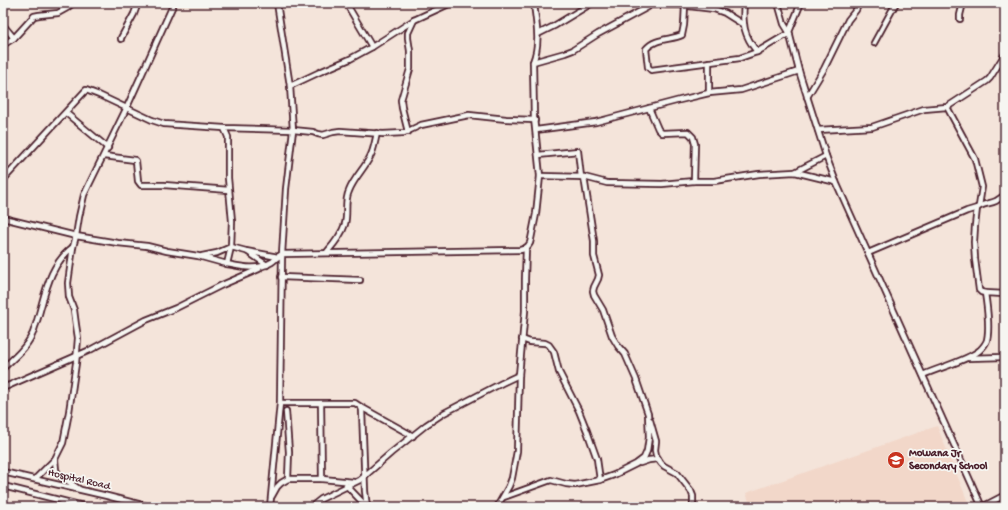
<svg xmlns="http://www.w3.org/2000/svg" width="1008" height="510" viewBox="0 0 1008 510" font-family="'Gochi Hand',sans-serif">
<style>
.built{fill:#f2d7c9}
.lines{fill:none;stroke-linecap:round;stroke-linejoin:round}
.street-casing{stroke:#4a1f2b;stroke-width:8}
.street{stroke:#f6f6f2;stroke-width:4.5}
.labels{text-anchor:middle;dominant-baseline:central;stroke-width:3.5;stroke-linejoin:round;paint-order:stroke}
.poi-label{font-size:11px;font-weight:bold;fill:#4a1f2b;stroke:#f6f6f2;text-anchor:start}
.street-label{font-size:11px;fill:#4a1f2b;stroke:#f6f6f2}
</style>
<rect width="100%" height="100%" fill="#f4e4da"/>
<filter id="ink" filterUnits="userSpaceOnUse"><feTurbulence type="fractalNoise" baseFrequency=".025" numOctaves="2"/><feDisplacementMap in="SourceGraphic" scale="8" xChannelSelector="R" yChannelSelector="G"/><feConvolveMatrix kernelMatrix="1 2 1 2 8 2 1 2 1" color-interpolation-filters="sRGB"/></filter>
<g filter="url(#ink)">
<path class="built" d="M937,426L970,507H751L746,493Z"/>
<g class="lines">
<defs>
<g id="street">
<path d="M346,3L372,47"/>
<path d="M744,3C742,25 744,35 757,52"/>
<path d="M778,3L784,24L789,32"/>
<path d="M801,3L789,32L799,71L826,156L836,182L982,507"/>
<path d="M3,5L5,3"/>
<path d="M649,5H680L714,9L725,13L744,25"/>
<path d="M685,5L684,25L682,35C671,40 655,38 646,49L648,67L651,70L740,58L757,52L784,36L790,34"/>
<path d="M960,19V15L963,3"/>
<path d="M3,25L14,38"/>
<path d="M538,34L554,26L592,3"/>
<path d="M121,39V38L134,14L138,3"/>
<path d="M874,43L896,3"/>
<path d="M3,45L14,38L34,16L39,15L58,13L67,8L73,3"/>
<path d="M533,62L565,53L573,50L598,34L648,7L650,3"/>
<path d="M290,86L322,71L350,59L372,47L414,20L451,3"/>
<path d="M709,93V62"/>
<path d="M807,97L824,69L848,20L856,10L859,3"/>
<path d="M947,107L975,159L982,187L979,206"/>
<path d="M649,108L658,129L662,133L688,132L693,137L695,144L694,181"/>
<path d="M66,113L108,148"/>
<path d="M536,130L596,122L680,100L709,93L741,90L799,71"/>
<path d="M818,130L872,127L924,109L947,107L987,81L990,78L1005,54"/>
<path d="M408,132L402,108L401,100L410,69V51L408,38V33L414,20"/>
<path d="M538,155L578,151L581,177"/>
<path d="M104,156L135,160L136,161L138,181L141,185H164L229,190"/>
<path d="M795,172L826,156"/>
<path d="M540,176L584,177L607,183L662,184L694,181H714L759,174L795,172L836,182"/>
<path d="M3,180L86,90L99,95L152,120L164,124L224,128L293,130L313,132L318,134L323,135L333,132L340,131L383,134L404,133L421,125L469,115L506,119L535,120"/>
<path d="M977,208L975,226L974,242L975,259L979,290L981,292L985,293"/>
<path d="M3,218L76,236L118,243L147,246L167,251L198,256L227,264L231,247L232,221L228,178V137L224,128"/>
<path d="M248,252L267,265"/>
<path d="M327,252C334,244 342,234 345,224C348,213 344,201 349,191C354,178 364,169 370,157C374,150 375,141 377,133"/>
<path d="M868,253L967,211L977,208C983,203 990,204 996,201C999,199 1002,197 1005,195"/>
<path d="M202,256L217,253L231,247L246,251L278,257"/>
<path d="M227,264C242,267 257,271 272,262C275,260 278,256 282,254L286,189L293,130L290,86L277,3"/>
<path d="M281,277L360,280"/>
<path d="M522,339L530,342L545,343L549,345L554,352L559,372L579,411L587,431L597,459L600,480"/>
<path d="M968,358L1005,357"/>
<path d="M3,368C13,359 26,348 32,335C34,332 34,328 36,324C45,296 48,266 73,247"/>
<path d="M923,375C938,368 969,360 980,350C983,347 986,343 987,340C990,327 987,306 985,293L1005,294"/>
<path d="M3,388L90,350L146,320L176,308L222,285L259,269"/>
<path d="M280,403H355L361,407L362,410L365,491L367,507"/>
<path d="M321,403L322,479"/>
<path d="M361,407L413,436"/>
<path d="M286,411L289,452L288,479"/>
<path d="M650,420L656,441L655,450L656,455L661,463L664,466L677,473L691,491L693,496V507"/>
<path d="M640,463L649,460L658,459"/>
<path d="M3,472L107,496L150,507"/>
<path d="M35,479L55,459"/>
<path d="M346,485L366,506"/>
<path d="M3,486L87,507"/>
<path d="M79,489L59,475L56,470L55,459L63,443L69,412L76,363L78,338L76,325L74,310L69,297L68,283L73,247L76,236L79,217L84,195L127,107L174,3"/>
<path d="M272,496L277,487L281,483L288,479H322L354,482"/>
<path d="M504,497L551,480L566,484L575,485L600,480L614,475L636,464L644,458L647,451L649,437L648,414L636,379L625,354L618,346L612,336L603,310L594,295L593,291L594,287L598,279L599,275L594,256V241L584,177"/>
<path d="M270,507L280,403L282,254L520,250L524,249L528,246L530,243L531,239L536,214L540,176L534,118L533,62C541,42 536,23 534,3"/>
<path d="M311,507L321,499L360,480L391,453L426,425L444,413L502,383L519,375"/>
<path d="M497,507L509,486L512,478L517,451L519,375L525,311V279L526,248"/>
<path d="M982,507L1005,495"/>
</g>
</defs>
<use href="#street" class="street-casing"/>
<use href="#street" class="street"/>
</g>
</g>
<defs>
<symbol id="school-disc" viewBox="-11 -11 22 22"><circle r="9.5" fill="#c8321e" stroke="#f6f6f2"/><path d="M0-5L7-2L0 1L-7-2ZM-4 1L0 2.5L4 1V4Q0 6-4 4Z" fill="#fff"/></symbol>
</defs>
<g fill-rule="evenodd">
<use href="#school-disc" x="886" y="450" width="20" height="20"/>
</g>
<g class="labels">
<g class="poi-label">
<text x="909" y="454">Mowana Jr<tspan x="909" dy="13">Secondary School</tspan></text>
</g>
<g class="street-label">
<text transform="translate(79 480) rotate(13)">Hospital Road</text>
</g>
</g>
<rect width="1008" height="510" fill="none" stroke="#f6f6f2" stroke-width="16"/>
<rect x="8" y="8" width="992" height="494" fill="none" stroke="#4a1f2b" stroke-width="1.5" filter="url(#ink)"/>
</svg>
